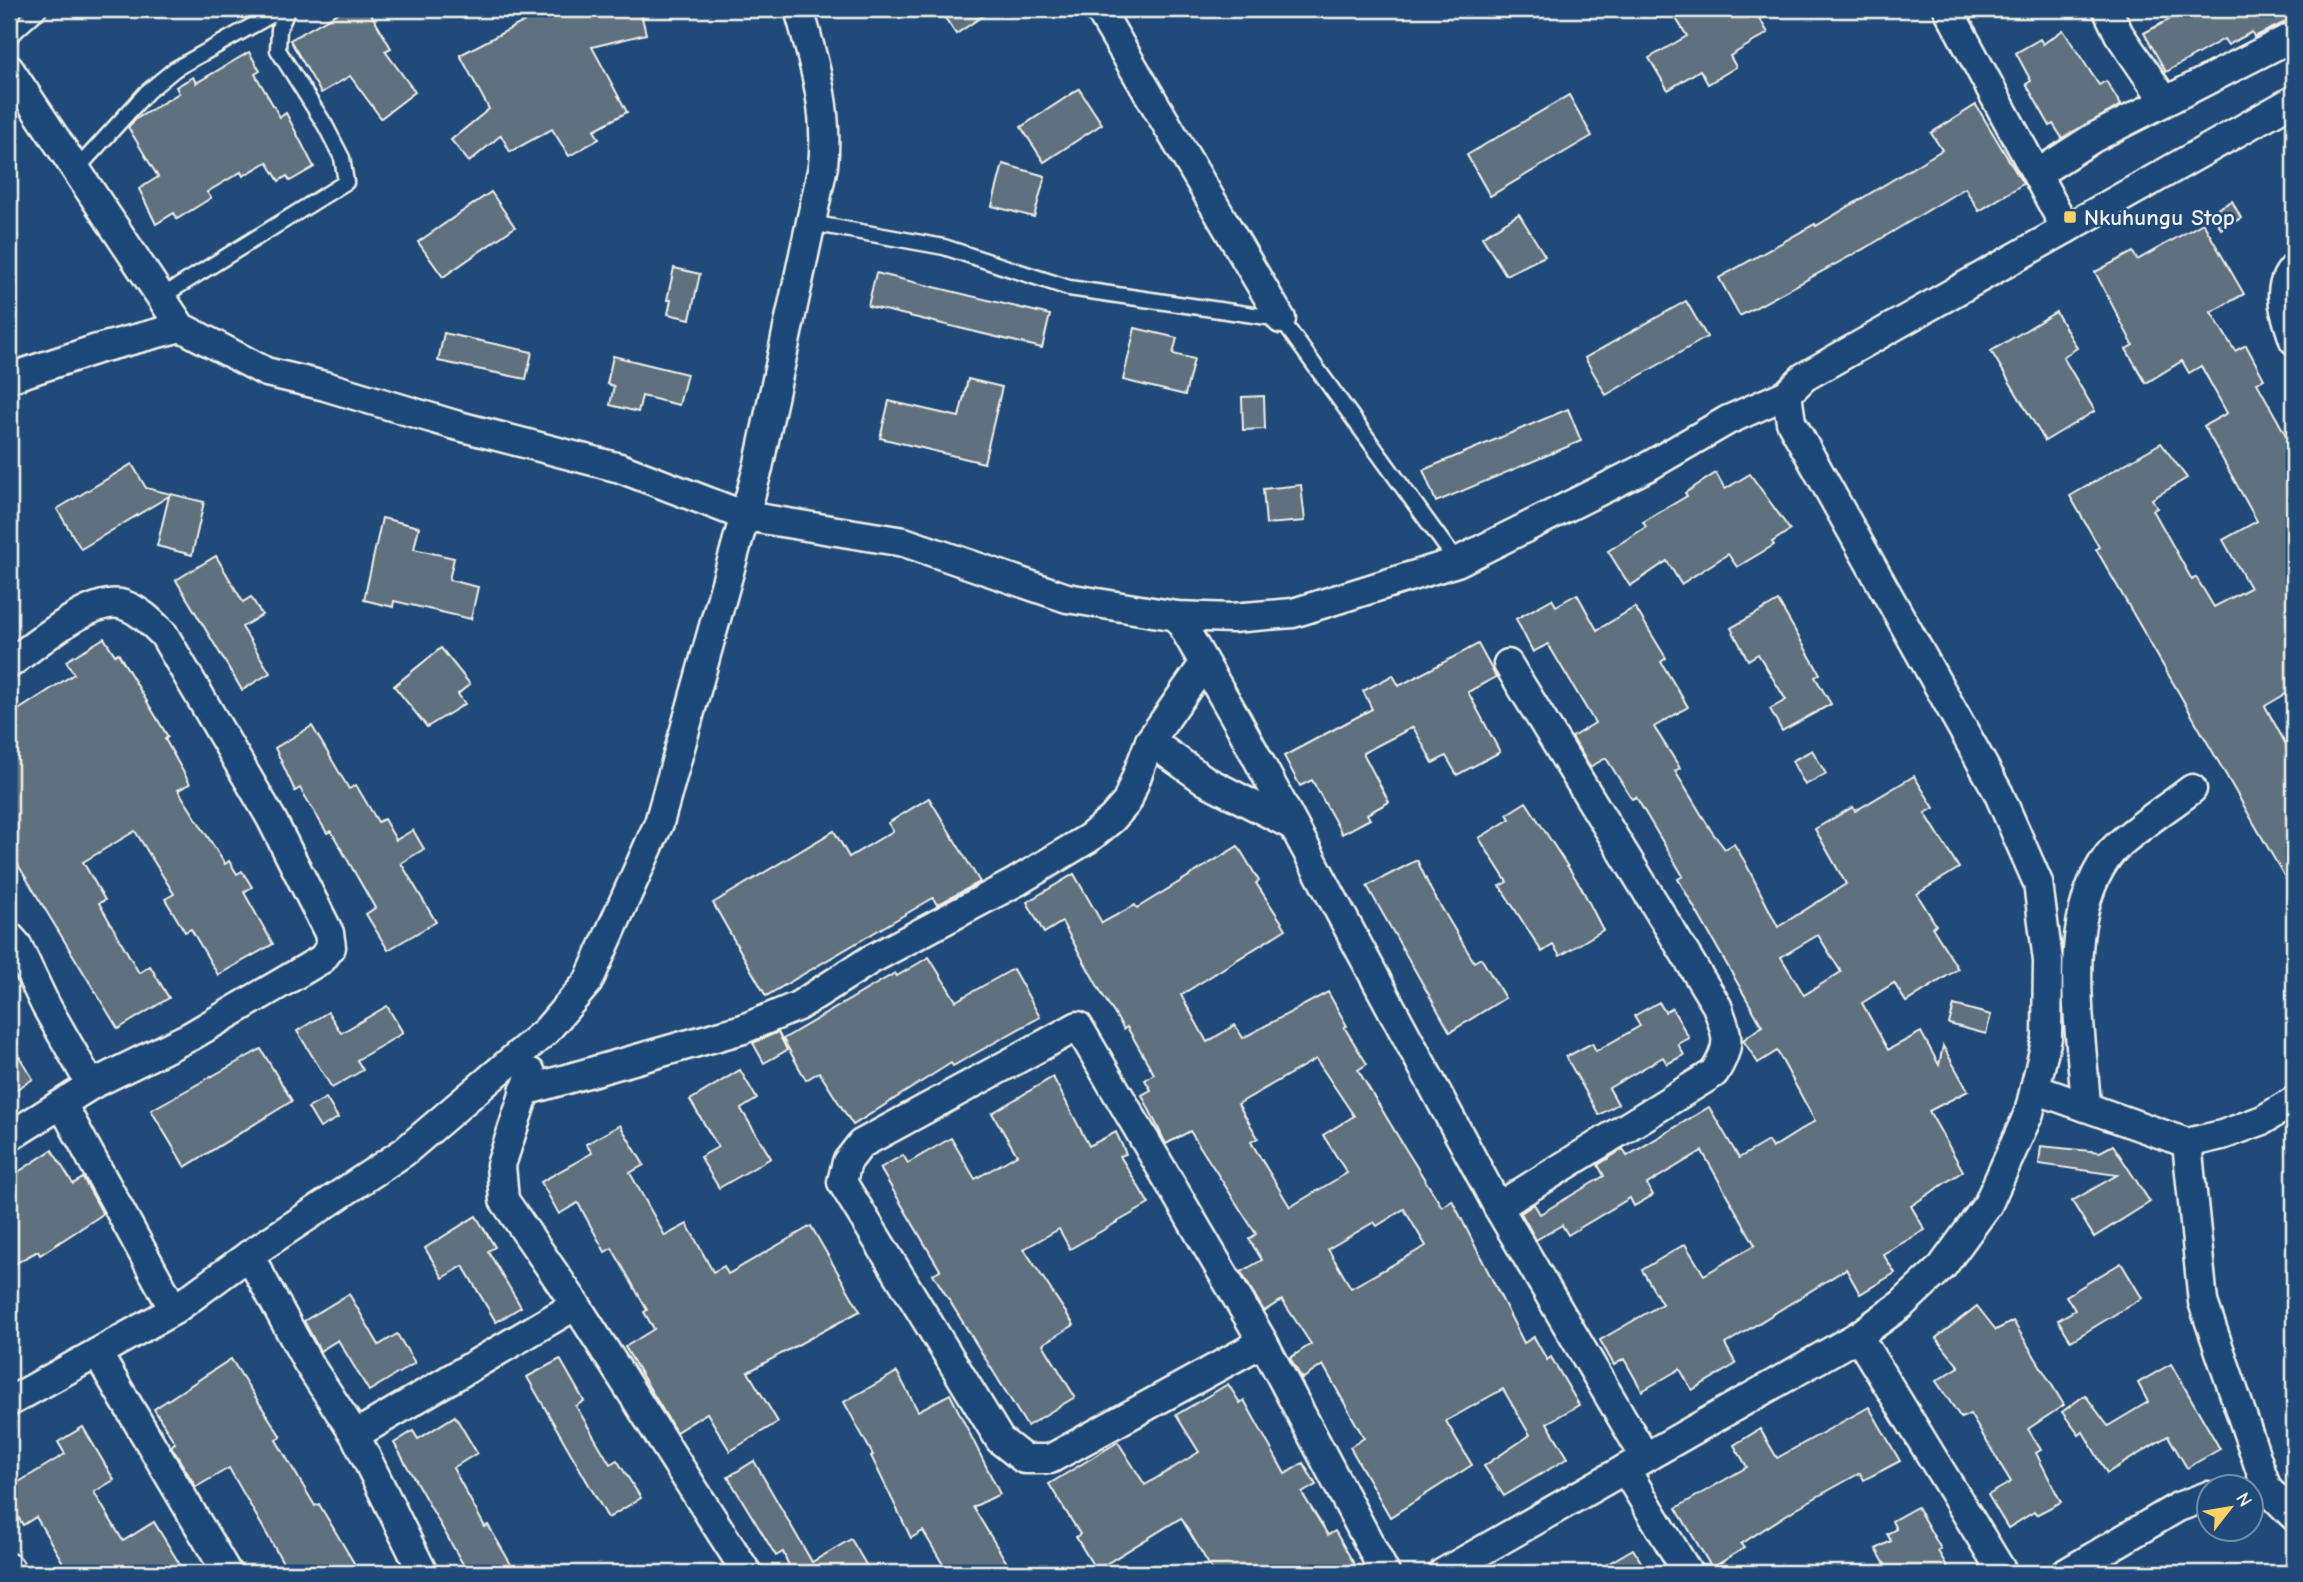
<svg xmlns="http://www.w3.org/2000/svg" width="2303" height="1582" viewBox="0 0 2303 1582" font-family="'Comic Neue',sans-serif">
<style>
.building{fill:#5f6f7f;stroke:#f4f1e8;stroke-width:2;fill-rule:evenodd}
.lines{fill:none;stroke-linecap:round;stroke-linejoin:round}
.service-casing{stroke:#f4f1e8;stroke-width:19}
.minor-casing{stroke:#f4f1e8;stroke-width:33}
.service{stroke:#1f4a7a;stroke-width:14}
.minor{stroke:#1f4a7a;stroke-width:28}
.poi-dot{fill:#ffd166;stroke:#1f4a7a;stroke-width:2.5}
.labels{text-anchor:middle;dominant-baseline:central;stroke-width:5;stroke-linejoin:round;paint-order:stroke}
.poi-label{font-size:23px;font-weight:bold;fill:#f4f1e8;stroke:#1f4a7a;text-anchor:start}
</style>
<rect width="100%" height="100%" fill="#1f4a7a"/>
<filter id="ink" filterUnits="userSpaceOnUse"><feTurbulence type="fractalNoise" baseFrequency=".0143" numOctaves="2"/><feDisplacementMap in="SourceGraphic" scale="14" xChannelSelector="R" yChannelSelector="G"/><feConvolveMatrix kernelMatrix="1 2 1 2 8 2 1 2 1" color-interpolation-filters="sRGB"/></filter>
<g filter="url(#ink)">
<g class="building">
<path d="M345,9H368L391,48L385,51L415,92L381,118L350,76L321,93L290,40Z"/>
<path d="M548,9H640L646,34L592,47L627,112L594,130L599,139L569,156L552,129L510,152L501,135L469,162L451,140L489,109L460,55Z"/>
<path d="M939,9H993L956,34Z"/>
<path d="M1670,9H1754L1768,33L1730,56L1736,67L1708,84L1700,70L1668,90L1649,58L1687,36Z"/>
<path d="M2189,9H2294V18L2254,37L2252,32L2228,45L2224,39L2166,72L2144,33Z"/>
<path d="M2063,30L2099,85L2106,81L2121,105L2062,138L2053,124L2050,126L2026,84L2031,81L2016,53L2040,39L2043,44Z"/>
<path d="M249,52L260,71L255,74L280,117L286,113L314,167L290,181L287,176L279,181L267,162L243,176L241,172L207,192L211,198L177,219L174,213L156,224L139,189L158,177L128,127L136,119L179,93L176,87L193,77L196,83Z"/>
<path d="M1079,89L1102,124L1044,162L1021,127Z"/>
<path d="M1569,95L1592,136L1490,196L1467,155Z"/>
<path d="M1976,105L2023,184L1979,211L1965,188L1869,246L1740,316L1719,278L1815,224L1816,226L1942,150L1931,133Z"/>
<path d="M1003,164L1045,176L1034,217L992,206Z"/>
<path d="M491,192L515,227L443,277L418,242Z"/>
<path d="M2232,201L2241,218L2221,229L2211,212Z"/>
<path d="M1519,214L1545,256L1506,275L1482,237Z"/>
<path d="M2203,223L2244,294L2211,312L2235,351L2246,345L2264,379L2257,383L2294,450V689L2265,706L2294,759V893L2096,549L2099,547L2070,496L2161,443L2187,478L2152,499L2157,508L2153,510L2192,580L2196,577L2214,607L2250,588L2223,540L2257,521L2204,426L2227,413L2201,366L2189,373L2182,361L2146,383L2126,349L2133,345L2095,272L2133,252L2137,260Z"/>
<path d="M674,268L700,274L690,319L668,314L671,300H667Z"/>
<path d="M876,273L1050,315L1042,348L868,306Z"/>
<path d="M1686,301L1707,337L1606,395L1585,358Z"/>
<path d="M2056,312L2077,348L2063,357L2095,411L2045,441L1991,351Z"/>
<path d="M1135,328L1177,338L1173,354L1194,359L1185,395L1123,380Z"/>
<path d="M444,333L532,352L526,379L438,361Z"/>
<path d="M613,356L687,374L679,405L642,396L638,412L610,405L614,386L607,384Z"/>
<path d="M968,379L1002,387L984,463L880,438L889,401L959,417Z"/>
<path d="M1264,396L1265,429L1243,430L1242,397Z"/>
<path d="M1568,409L1581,441L1436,502L1423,470Z"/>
<path d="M132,464L146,488L204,502L192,555L157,546L169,496L81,549L57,509Z"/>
<path d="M1716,473L1725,489L1750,474L1790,530L1772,542L1774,545L1737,567L1728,554L1681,584L1667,561L1630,586L1608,551L1646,527L1643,522L1687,496L1685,493Z"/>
<path d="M1301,485L1305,521L1266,524L1263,489Z"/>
<path d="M382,518L419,527L414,549L454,558L449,580L478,587L471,619L394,601L393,607L364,600Z"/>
<path d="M216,556L243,602L251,597L262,615L242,627L270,673L242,690L176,580Z"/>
<path d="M1577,594L1597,630L1635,607L1666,658L1661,662L1688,707L1654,727L1680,768L1675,771L1712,832L1725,849L1734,844L1745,862L1778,927L1846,884L1815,829L1853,807L1855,811L1914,776L1934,808L1925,813L1959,868L1917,894L1936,925L1932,927L1958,969L1906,1002L1894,983L1862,1003L1888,1050L1921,1032L1939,1065L1943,1046L1968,1091L1929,1111L1963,1171L1911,1206L1925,1230L1883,1254L1895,1273L1860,1294L1846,1269L1725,1344L1736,1364L1692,1390L1680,1369L1642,1391L1624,1359L1614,1365L1600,1340L1662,1304L1642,1270L1685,1244L1704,1275L1755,1245L1702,1151L1647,1184L1653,1195L1634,1206L1630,1198L1568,1235L1562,1225L1536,1240L1521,1213L1534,1204L1540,1214L1604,1176L1598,1165L1623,1149L1627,1156L1709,1107L1739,1158L1768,1141L1772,1148L1815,1121L1777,1051L1758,1063L1743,1040L1762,1026L1678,879L1683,876L1636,797L1632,799L1606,758L1590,767L1572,737L1595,723L1548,644L1533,652L1516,619L1552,599L1556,606ZM1818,935L1841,972L1804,995L1781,957Z"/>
<path d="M1778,601L1820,674L1815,677L1831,704L1782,731L1770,709L1786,700L1758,654L1748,660L1731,628Z"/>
<path d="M104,638L115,655L118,653L168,737L165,739L190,784L178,790L225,864L229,861L237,874L242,871L252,887L244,892L246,896L273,944L218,975L191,929L185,932L165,899L174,894L135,831L83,862L105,900L99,903L139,973L150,966L169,998L118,1029L9,850V716L74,674L66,661Z"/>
<path d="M1478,644L1496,677L1468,692L1500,752L1457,775L1446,756L1433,763L1413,727L1363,753L1389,802L1367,814L1370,819L1342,834L1312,780L1300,786L1284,756L1372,709L1363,691L1393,675L1399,686Z"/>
<path d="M441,648L470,684L458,694L465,704L427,727L394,686Z"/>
<path d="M312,726L349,789L356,785L378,822L384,819L396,840L413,830L424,849L401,863L436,922L388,950L366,914L375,908L331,831L327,833L300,788L295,791L275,748Z"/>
<path d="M1812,750L1826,774L1805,785L1792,761Z"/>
<path d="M929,798L980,882L937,905L933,898L766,996L713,903L834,831L849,857L893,831L888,823Z"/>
<path d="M1526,802L1581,887L1603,930L1560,956L1553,945L1542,952L1500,886L1507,882L1479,838L1510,819L1507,814Z"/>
<path d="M1238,846L1259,881L1256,883L1286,929L1181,995L1207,1042L1235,1025L1243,1038L1328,992L1347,1026L1344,1027L1367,1064L1358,1070L1405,1148L1442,1207L1452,1200L1524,1343L1534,1337L1547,1360L1551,1357L1579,1405L1547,1423L1568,1458L1504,1496L1484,1466L1530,1435L1503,1389L1446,1421L1472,1465L1390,1517L1350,1447L1364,1438L1323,1365L1302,1379L1290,1358L1311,1344L1282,1300L1264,1311L1241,1272L1262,1260L1249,1239L1256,1234L1190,1131L1166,1144L1142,1095L1151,1090L1145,1080L1154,1074L1127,1027L1124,1029L1102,994L1062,922L1044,933L1027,902L1074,874L1102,923L1135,905L1137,908ZM1316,1059L1354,1116L1323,1135L1347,1173L1290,1207L1251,1142L1258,1138L1238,1104ZM1404,1209L1426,1246L1351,1288L1328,1249L1374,1222L1377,1226Z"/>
<path d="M1417,860L1431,890L1474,962L1481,958L1505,998L1450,1032L1367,886Z"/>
<path d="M929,957L956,1001L1013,969L1040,1017L953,1066L951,1063L853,1125L819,1072L806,1080L783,1039L895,973L897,976Z"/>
<path d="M1659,1002L1665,1012L1672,1008L1689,1038L1678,1044L1684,1055L1667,1064L1663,1057L1609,1088L1618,1104L1599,1115L1566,1057L1592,1043L1596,1051L1640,1026L1634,1016Z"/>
<path d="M1954,1005L1991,1015L1986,1034L1949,1024Z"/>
<path d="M387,1006L403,1033L357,1060L363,1070L332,1088L297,1031L328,1012L341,1033Z"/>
<path d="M778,1032L787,1050L764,1063L753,1043Z"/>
<path d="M9,1040L33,1079L9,1094Z"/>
<path d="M261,1049L292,1101L185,1167L151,1110Z"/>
<path d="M740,1070L757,1099L741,1109L771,1158L719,1188L700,1157L718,1147L690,1100Z"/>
<path d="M1053,1077L1089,1146L1116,1132L1126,1154L1120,1156L1149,1204L1070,1249L1059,1229L1024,1249L1074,1325L1043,1344L1075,1397L1027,1426L933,1274L940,1270L880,1168L903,1155L908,1163L951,1138L975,1179L1017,1155L992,1113Z"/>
<path d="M326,1098L338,1118L320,1128L308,1108Z"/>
<path d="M620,1125L644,1165L630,1173L665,1236L687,1224L713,1272L724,1266L728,1274L811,1226L860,1311L748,1372L778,1422L730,1451L707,1413L676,1432L625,1347L654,1329L644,1312L647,1310L612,1248L605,1252L578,1203L559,1214L541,1182L592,1153L586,1144Z"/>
<path d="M2113,1145L2150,1202L2094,1237L2072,1201L2117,1175L2039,1164L2041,1146L2100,1152Z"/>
<path d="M52,1150L73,1184L83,1178L103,1214L40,1255L38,1251L9,1267V1178Z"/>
<path d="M476,1216L495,1247L488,1251L521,1307L496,1322L463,1266L443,1278L425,1248Z"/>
<path d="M2121,1263L2142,1298L2071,1341L2058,1320L2075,1310L2066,1296Z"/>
<path d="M349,1294L379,1345L397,1334L415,1363L369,1391L338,1340L320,1351L304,1321Z"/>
<path d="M1977,1306L1996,1330L2013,1321L2064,1405L2028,1429L2041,1450L2036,1453L2061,1502L2036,1515L2034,1512L2008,1528L1988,1495L2011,1482L1970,1414L1961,1418L1936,1381L1959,1367L1936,1338Z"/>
<path d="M231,1359L281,1437L276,1440L315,1506L319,1504L360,1573H289L229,1468L196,1487L171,1446L175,1443L154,1409Z"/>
<path d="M560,1359L584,1401L576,1406L610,1464L617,1460L641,1498L608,1518L527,1377Z"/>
<path d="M2171,1364L2220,1449L2187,1468L2168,1436L2107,1473L2083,1432L2079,1435L2062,1412L2085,1395L2108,1426L2148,1402L2138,1383Z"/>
<path d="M897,1372L918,1411L950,1394L1000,1494L973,1507L1013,1573H948L923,1531L911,1538L871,1456L873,1455L844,1402Z"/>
<path d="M1228,1384L1240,1403L1244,1400L1285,1474L1303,1463L1316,1485L1302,1493L1328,1535L1335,1531L1356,1567L1345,1573H1214L1181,1518L1096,1570L1076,1537L1080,1534L1049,1484L1118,1442L1145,1485L1199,1452L1176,1415Z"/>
<path d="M1869,1407L1900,1461L1864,1480L1860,1473L1797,1508L1741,1544L1744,1548L1712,1568L1676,1508L1747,1467L1734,1445L1760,1429L1777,1458Z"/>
<path d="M455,1416L477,1453L453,1468L485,1527L488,1525L516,1573H468L394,1443L413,1431L418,1439Z"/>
<path d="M83,1427L114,1480L94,1492L123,1541L154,1522L185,1573H69L36,1517L23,1525L9,1502V1488L65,1454L58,1442Z"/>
<path d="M754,1461L812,1562L851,1539L871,1573H792L783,1552L776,1556L728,1477Z"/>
<path d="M1917,1507L1941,1549L1938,1551L1951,1573H1890L1876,1549L1891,1541L1887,1534L1896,1529L1892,1521Z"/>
<path d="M1633,1549L1648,1573H1592Z"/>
</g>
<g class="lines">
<defs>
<g id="service">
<path d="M9,37L40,9"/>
<path d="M76,170L147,92L175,69L282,9"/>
<path d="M811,223L944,247L1069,288L1281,319L1457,562"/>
<path d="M161,297L346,182L342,158L325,125L278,50L279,29L288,9"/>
</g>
<g id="minor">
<path d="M1099,9L1281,319"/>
<path d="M1948,9L2066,229"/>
<path d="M2107,9L2119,34L2165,101"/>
<path d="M9,69L181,327L266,372L325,386L455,425L620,468L745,516L904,542L1067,598L1177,616L1232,618L1293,613L1457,562L1649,466L1728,420L1787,394"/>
<path d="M2037,174L2093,138L2294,36"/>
<path d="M2294,268C2274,289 2286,315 2294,340"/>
<path d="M9,378L97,349L181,327"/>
<path d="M1177,616L1238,722L1498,1207L1645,1457"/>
<path d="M9,664C35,646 93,594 124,605C141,611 152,623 164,635L271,818L329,933L331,947L322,959L191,1036L91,1085L9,1137"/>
<path d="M1150,741L1206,781L1292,825"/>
<path d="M9,936L17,945L45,1004L91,1085"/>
<path d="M531,1073L501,1165L504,1200L576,1305L747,1573"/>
<path d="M2035,1089L2187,1143L2222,1135L2263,1120L2294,1101"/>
<path d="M524,1091L743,1029L798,1006L870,960L1016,882L1089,838L1112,819L1127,802L1150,741L1204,664"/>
<path d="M62,1104L174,1310"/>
<path d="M2086,1107C2082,1031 2059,921 2108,856C2122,837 2172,805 2192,789"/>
<path d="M2187,1143L2203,1302L2267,1489L2294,1516"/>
<path d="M1498,1207L1714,1073C1732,1045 1728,1036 1717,1006L1508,664"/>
<path d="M249,1255L308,1363L355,1435L423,1573"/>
<path d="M1858,1336L2003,1573"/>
<path d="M1263,1342L1050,1459H1024L1000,1440L842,1182L847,1162L861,1144L1078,1026L1263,1342L1385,1573"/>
<path d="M97,1353L227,1573"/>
<path d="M9,1402L174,1310L249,1255L404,1152L546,1031L588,982L659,823L758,468L823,166C829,110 814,62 799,9"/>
<path d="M355,1435L576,1305"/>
<path d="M1625,1469L1688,1573"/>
<path d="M9,1568L12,1573"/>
<path d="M1443,1573L1858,1336L1901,1305L1942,1267L1988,1204L2029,1113L2047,1038L2048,961L2038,883L1998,792L1791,422L1787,394L1804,377L2294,100"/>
<path d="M2066,1573L2178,1507L2208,1496"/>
</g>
</defs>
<use href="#service" class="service-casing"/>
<use href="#minor" class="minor-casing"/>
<use href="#service" class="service"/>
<use href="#minor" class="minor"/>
</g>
</g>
<rect class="poi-dot" x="2063" y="210" width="14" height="14" rx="3.5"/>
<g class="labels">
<g class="poi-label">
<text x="2084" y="217">Nkuhungu Stop</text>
</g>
</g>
<rect width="2303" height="1582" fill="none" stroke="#1f4a7a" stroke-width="35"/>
<rect x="18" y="18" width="2268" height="1547" fill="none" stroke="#f4f1e8" stroke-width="2.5" filter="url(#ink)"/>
<g transform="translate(2230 1508) rotate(59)"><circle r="33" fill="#1f4a7a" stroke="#748da6" stroke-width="2"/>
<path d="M0-5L12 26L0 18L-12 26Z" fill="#ffd166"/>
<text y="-10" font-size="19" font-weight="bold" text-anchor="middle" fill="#f4f1e8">N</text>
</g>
</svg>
